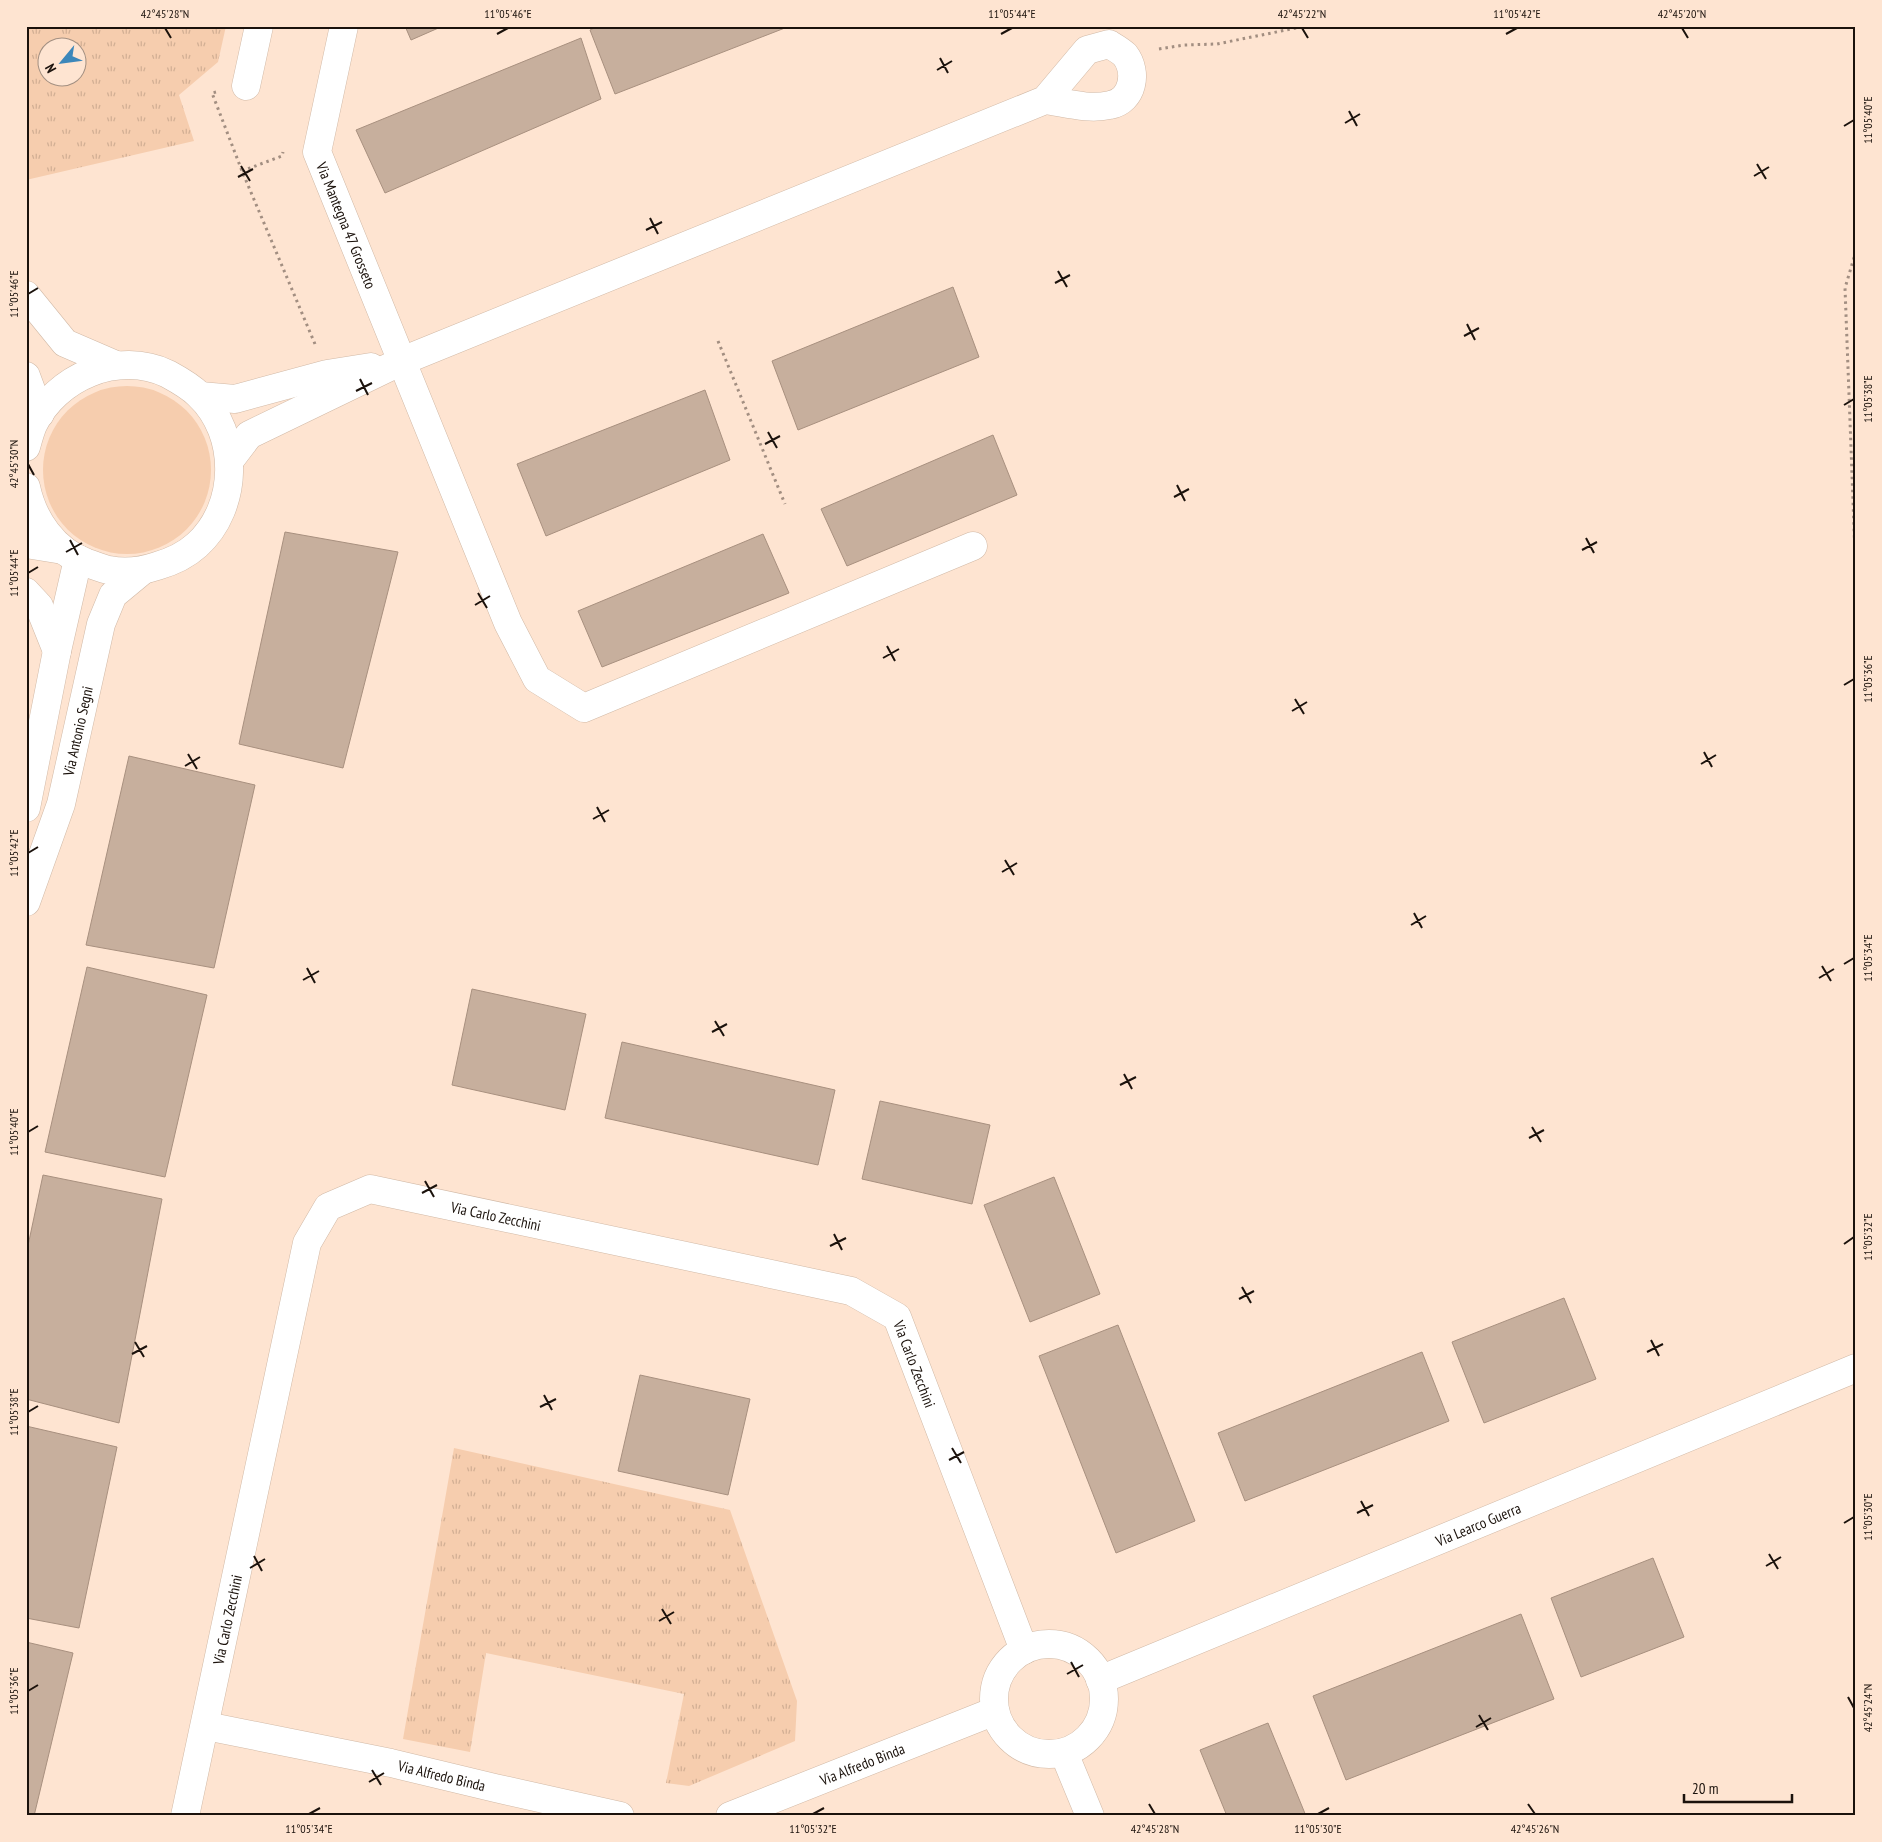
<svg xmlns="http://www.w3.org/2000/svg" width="1882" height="1842" viewBox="0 0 1882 1842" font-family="'PT Sans Narrow',sans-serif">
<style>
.grass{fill:#f6cdae}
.park{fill:url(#park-tufts);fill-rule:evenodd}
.building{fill:#c7af9d;stroke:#a8907f}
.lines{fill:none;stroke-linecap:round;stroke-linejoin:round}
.minor-casing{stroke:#d1b9a6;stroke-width:29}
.path{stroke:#a28e81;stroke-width:3;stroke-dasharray:2.5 4;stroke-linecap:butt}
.minor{stroke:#fff;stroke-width:28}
.ticks{fill:none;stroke:#1b120c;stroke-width:2}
.labels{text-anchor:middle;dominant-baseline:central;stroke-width:5;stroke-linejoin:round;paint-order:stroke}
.street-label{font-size:15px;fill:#1b120c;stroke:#fee4d1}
.neatline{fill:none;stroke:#1b120c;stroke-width:2}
.ticks-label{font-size:12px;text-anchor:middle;fill:#1b120c}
</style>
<defs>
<pattern id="park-tufts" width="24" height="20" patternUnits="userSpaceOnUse" patternTransform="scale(1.25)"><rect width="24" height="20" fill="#f6cdae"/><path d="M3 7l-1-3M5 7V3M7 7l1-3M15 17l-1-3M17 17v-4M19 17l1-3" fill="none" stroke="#d2af94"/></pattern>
</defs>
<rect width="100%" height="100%" fill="#fee4d1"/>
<circle class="grass" cx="127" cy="470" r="84"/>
<g class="park">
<path d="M26,26H226L218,62L179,95L194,141L26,180ZM48,48H78V78H48Z"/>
<path d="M454,1448L730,1510L797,1701L795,1741L689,1786L666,1783L684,1694L486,1653L470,1752L403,1739Z"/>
</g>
<g class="building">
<path d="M405,26H443L411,40Z"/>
<path d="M598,26H790L615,94L590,30Z"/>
<path d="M581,38L601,99L385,193L356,130Z"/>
<path d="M953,287L979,357L798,430L772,361Z"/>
<path d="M705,390L730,460L546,536L517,464Z"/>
<path d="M993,435L1017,495L847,566L821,509Z"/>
<path d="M285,532L398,552L343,768L239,744Z"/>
<path d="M763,534L789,593L602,667L578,611Z"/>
<path d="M129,756L255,785L214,968L86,945Z"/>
<path d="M87,967L207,995L165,1177L45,1152Z"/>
<path d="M472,989L586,1014L565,1110L452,1085Z"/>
<path d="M622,1042L835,1090L818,1165L605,1118Z"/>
<path d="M880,1101L990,1125L972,1204L862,1179Z"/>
<path d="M43,1175L162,1199L119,1423L26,1399V1255Z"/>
<path d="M1054,1177L1100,1294L1030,1322L984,1205Z"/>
<path d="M1564,1298L1596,1379L1484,1423L1452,1342Z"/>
<path d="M1118,1325L1195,1521L1116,1553L1039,1356Z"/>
<path d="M1422,1352L1449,1421L1245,1501L1218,1433Z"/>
<path d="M640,1375L750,1399L728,1495L618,1471Z"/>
<path d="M26,1426L117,1447L79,1628L26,1618Z"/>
<path d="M1653,1558L1684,1637L1581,1677L1551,1598Z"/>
<path d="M1521,1614L1554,1699L1346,1780L1313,1696Z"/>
<path d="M26,1642L73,1653L34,1816H26Z"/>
<path d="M1268,1723L1306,1816H1227L1200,1750Z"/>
</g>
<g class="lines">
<defs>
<g id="minor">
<path id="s1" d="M344,26L317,152L508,623L537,679L584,708L973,546"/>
<path d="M246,86L259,26"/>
<path d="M26,295L65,343L116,365"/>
<path d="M26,376L40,414"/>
<path d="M200,396L235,399L327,374L371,367"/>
<path d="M26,447C28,440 30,432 33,425C56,377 118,350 168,374C179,380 190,386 199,395C240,434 239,507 197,545C186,555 171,562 157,566C142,571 124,573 109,570C102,569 94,565 87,563C54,551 33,520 26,487"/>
<path d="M230,460L249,435L402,361L1045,100L1087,50L1109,44C1114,47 1121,51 1125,55C1138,72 1133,101 1110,105C1089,110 1066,103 1045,100"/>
<path d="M26,544L63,550"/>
<path d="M26,592L39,606L57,651"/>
<path d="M26,808L57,651L78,559"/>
<path id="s2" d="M26,902L61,804L101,624L113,595L142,571"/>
<circle cx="1049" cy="1699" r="55"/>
<path id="s3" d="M1100,1680L1856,1368"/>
<path id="s4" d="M206,1726L391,1763L495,1788L620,1816"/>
<path d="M1064,1753L1090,1816"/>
<path id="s5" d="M185,1816L307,1243L328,1207L370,1189L851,1291L897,1317L1024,1650"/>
<path id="s6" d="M730,1816L995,1711"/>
</g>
</defs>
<use href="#minor" class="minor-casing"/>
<g class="path">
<path d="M1159,49L1184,45L1217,44L1306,26"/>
<path d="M216,92L212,93L242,171L315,344"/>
<path d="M242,171L282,156L283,152"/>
<path d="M1856,251L1845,288L1856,581"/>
<path d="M718,341L785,504"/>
</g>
<use href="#minor" class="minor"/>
</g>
<path class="ticks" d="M165,28L171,38M1302,28L1308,38M1682,28L1688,38M497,34L508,28M1001,34L1012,28M1506,34L1517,28M940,58L948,73M937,70L952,61M1349,111L1357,126M1345,123L1360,114M1844,126L1854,120M1757,164L1766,179M241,166L250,181M1754,176L1769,167M238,177L253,169M650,218L658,234M646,230L662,222M1058,271L1067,287M1055,283L1070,275M28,294L38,288M1467,324L1475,340M1464,336L1479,328M360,379L368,395M356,391L372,383M1844,405L1854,399M768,432L777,448M765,444L780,436M28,464L34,475M1177,485L1185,501M1174,497L1189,489M1586,538L1594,553M70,540L78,555M1582,550L1597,542M66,552L82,543M28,573L38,567M478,593L487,608M475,605L490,596M887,646L895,661M883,658L899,649M1844,685L1854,679M1295,699L1304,714M1292,711L1307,702M1704,752L1712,767M188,754L197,769M1701,764L1716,755M185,766L200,757M597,807L605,822M593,819L609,810M28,853L38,847M1005,860L1014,875M1002,872L1017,863M1414,913L1422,928M1411,925L1426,916M1844,964L1854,958M1822,966L1831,981M307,968L315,983M1819,978L1834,969M303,980L319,971M715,1021L724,1036M712,1032L727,1024M1124,1074L1132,1089M1120,1085L1136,1077M1532,1127L1541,1142M28,1132L38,1126M1529,1138L1544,1130M425,1181L434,1197M422,1193L437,1185M834,1234L842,1250M1844,1244L1854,1237M830,1246L846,1238M1242,1287L1251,1303M1239,1299L1254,1291M1651,1340L1659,1356M135,1342L144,1357M1647,1352L1663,1344M132,1354L147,1346M544,1395L552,1410M540,1407L556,1399M28,1412L38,1406M952,1448L961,1463M949,1460L964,1452M1361,1501L1369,1516M1357,1513L1373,1505M1844,1523L1854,1517M1769,1554L1778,1569M254,1556L262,1571M1766,1566L1781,1557M250,1568L265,1559M662,1609L671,1624M659,1621L674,1612M1071,1662L1079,1677M1067,1674L1083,1665M28,1691L38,1685M1848,1697L1854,1708M1479,1715L1488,1730M1476,1727L1491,1718M372,1770L381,1785M369,1782L384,1773M1149,1804L1155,1814M1528,1804L1535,1814M309,1814L320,1808M813,1814L824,1808M1318,1814L1329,1808"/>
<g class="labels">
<g class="street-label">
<text stroke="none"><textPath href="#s1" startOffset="208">Via Mantegna 47 Grosseto</textPath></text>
<text stroke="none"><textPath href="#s2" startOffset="179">Via Antonio Segni</textPath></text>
<text stroke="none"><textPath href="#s5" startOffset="802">Via Carlo Zecchini</textPath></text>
<text stroke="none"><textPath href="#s5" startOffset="1268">Via Carlo Zecchini</textPath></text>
<text stroke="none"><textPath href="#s3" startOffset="409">Via Learco Guerra</textPath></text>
<text stroke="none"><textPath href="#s5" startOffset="201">Via Carlo Zecchini</textPath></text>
<text stroke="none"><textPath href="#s6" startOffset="142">Via Alfredo Binda</textPath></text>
<text stroke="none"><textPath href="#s4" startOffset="241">Via Alfredo Binda</textPath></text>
</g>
</g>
<rect width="1882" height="1842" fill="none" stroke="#fee4d1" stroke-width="55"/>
<g transform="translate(62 62) rotate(241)"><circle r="24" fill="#fee4d1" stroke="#a39082"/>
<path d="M0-4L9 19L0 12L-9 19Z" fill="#3c87ba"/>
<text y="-8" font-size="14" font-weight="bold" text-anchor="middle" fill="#1b120c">N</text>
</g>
<path d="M1684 1794v8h108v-8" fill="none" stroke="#1b120c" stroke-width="2.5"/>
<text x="1692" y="1794" font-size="15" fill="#1b120c" stroke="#fee4d1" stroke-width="4" paint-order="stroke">20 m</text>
<rect x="28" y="28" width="1826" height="1786" class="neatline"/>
<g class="ticks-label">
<text x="165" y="18">42°45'28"N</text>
<text x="508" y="18">11°05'46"E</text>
<text x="1012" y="18">11°05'44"E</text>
<text x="1302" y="18">42°45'22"N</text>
<text x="1517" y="18">11°05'42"E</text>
<text x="1682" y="18">42°45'20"N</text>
<text transform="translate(1868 120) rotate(-90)" y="4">11°05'40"E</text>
<text transform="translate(14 294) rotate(-90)" y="4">11°05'46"E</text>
<text transform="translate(1868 399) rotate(-90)" y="4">11°05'38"E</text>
<text transform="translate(14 464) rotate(-90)" y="4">42°45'30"N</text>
<text transform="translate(14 573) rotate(-90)" y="4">11°05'44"E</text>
<text transform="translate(1868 679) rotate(-90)" y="4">11°05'36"E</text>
<text transform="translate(14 853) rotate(-90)" y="4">11°05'42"E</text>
<text transform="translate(1868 958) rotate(-90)" y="4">11°05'34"E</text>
<text transform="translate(14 1132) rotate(-90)" y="4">11°05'40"E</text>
<text transform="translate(1868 1237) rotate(-90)" y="4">11°05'32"E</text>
<text transform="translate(14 1412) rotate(-90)" y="4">11°05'38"E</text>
<text transform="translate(1868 1517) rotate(-90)" y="4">11°05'30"E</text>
<text transform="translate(14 1691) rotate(-90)" y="4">11°05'36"E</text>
<text transform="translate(1868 1708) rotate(-90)" y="4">42°45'24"N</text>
<text x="309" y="1833">11°05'34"E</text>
<text x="813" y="1833">11°05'32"E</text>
<text x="1155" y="1833">42°45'28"N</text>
<text x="1318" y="1833">11°05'30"E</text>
<text x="1535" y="1833">42°45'26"N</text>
</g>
</svg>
